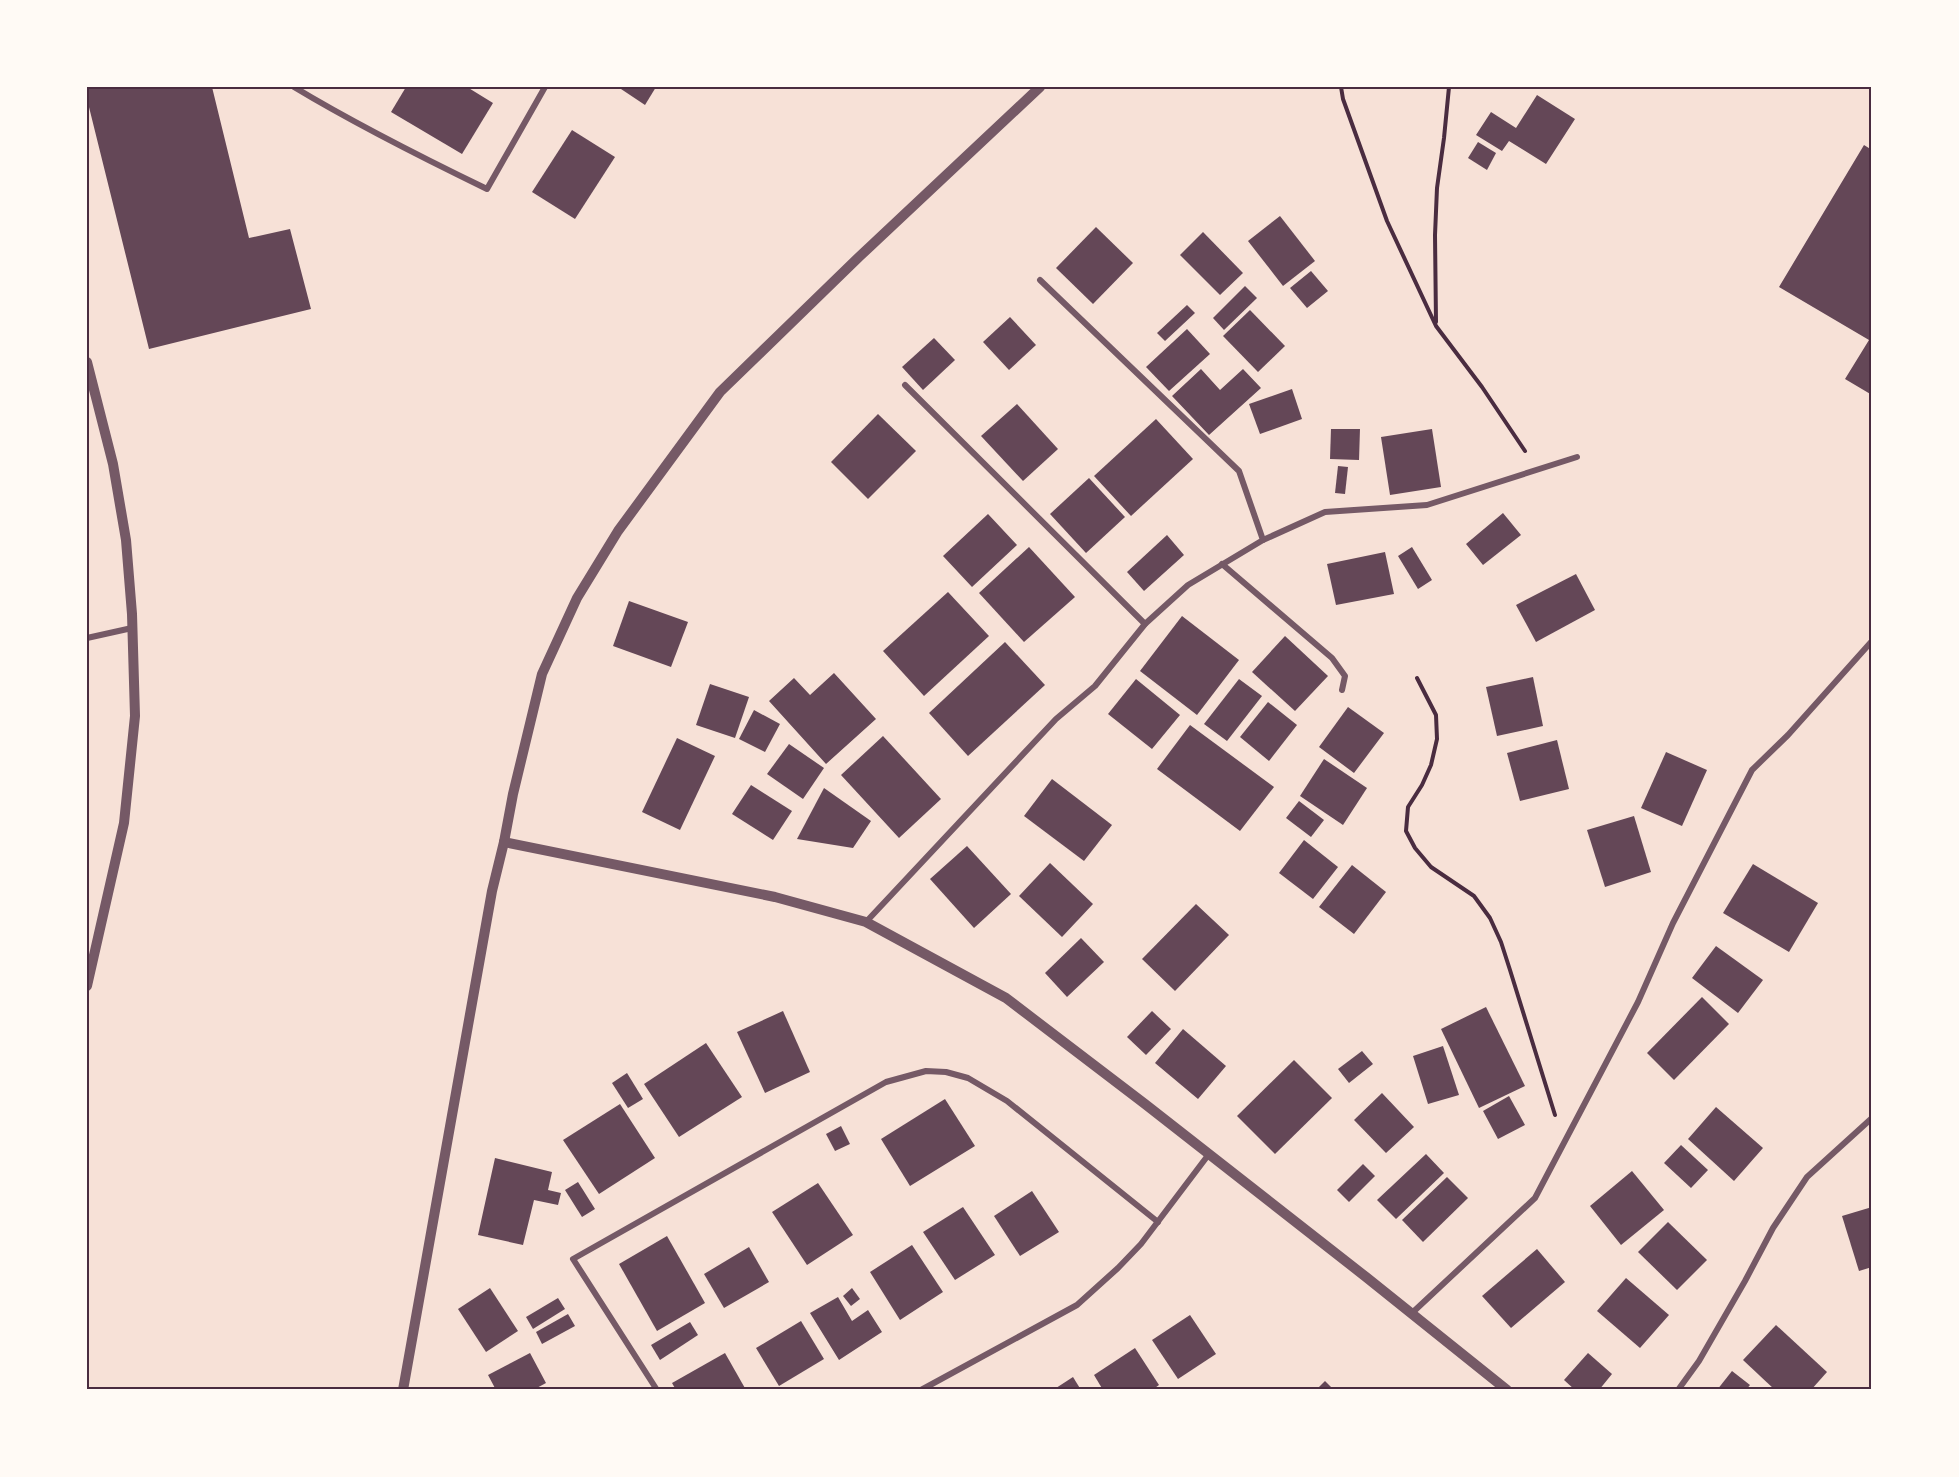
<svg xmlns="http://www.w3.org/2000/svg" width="1959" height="1477" viewBox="0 0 1959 1477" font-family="'Roboto Condensed',sans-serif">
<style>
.building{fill:#644757}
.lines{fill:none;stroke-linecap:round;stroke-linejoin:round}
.path{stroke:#4a2c40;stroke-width:4}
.minor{stroke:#755966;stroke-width:6}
.tertiary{stroke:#755966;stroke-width:10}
.neatline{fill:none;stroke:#4a2c40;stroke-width:2}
</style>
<rect width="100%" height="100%" fill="#f7e1d7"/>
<g class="building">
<path d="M87,87H212L249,238L290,229L311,309L149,349L87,99Z"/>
<path d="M406,87H467L493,103L462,154L391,112Z"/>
<path d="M618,87H656L645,105Z"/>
<path d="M1537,95L1575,119L1546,164L1509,141L1502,151L1476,135L1491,112L1516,128Z"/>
<path d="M572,130L615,157L575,219L532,192Z"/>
<path d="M1478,142L1496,153L1487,170L1468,158Z"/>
<path d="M1864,145L1872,150V395L1845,379L1869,340L1779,287Z"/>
<path d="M1280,216L1315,261L1283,286L1248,241Z"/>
<path d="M1096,227L1133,263L1093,304L1056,268Z"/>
<path d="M1203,232L1243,273L1220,295L1180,255Z"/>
<path d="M1311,271L1328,291L1307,308L1290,288Z"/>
<path d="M1245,286L1257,298L1224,330L1213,318Z"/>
<path d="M1187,305L1195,313L1165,341L1157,333Z"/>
<path d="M1250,310L1285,346L1258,372L1223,336Z"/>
<path d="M1010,317L1036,345L1009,370L983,342Z"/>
<path d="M1187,329L1210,354L1169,391L1146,367Z"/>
<path d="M934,338L955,360L923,390L902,367Z"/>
<path d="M1201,369L1220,390L1243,369L1261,388L1209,435L1172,396Z"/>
<path d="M1292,389L1302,419L1260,434L1249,404Z"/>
<path d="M1017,404L1058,449L1023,481L981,436Z"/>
<path d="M878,414L916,451L868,499L831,462Z"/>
<path d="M1156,419L1193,459L1131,516L1094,476Z"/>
<path d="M1331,429H1360L1359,460L1330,459Z"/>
<path d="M1432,429L1441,487L1390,495L1381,437Z"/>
<path d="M1338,466L1348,467L1345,494L1335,493Z"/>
<path d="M1089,478L1125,517L1086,553L1050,514Z"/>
<path d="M1503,513L1521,535L1483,565L1466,544Z"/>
<path d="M988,514L1017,545L972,587L943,556Z"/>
<path d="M1167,535L1184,555L1144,591L1127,572Z"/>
<path d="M1029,547L1075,597L1024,642L979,593Z"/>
<path d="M1412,547L1432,580L1418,589L1398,556Z"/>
<path d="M1385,552L1394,594L1336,605L1327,564Z"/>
<path d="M1576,574L1595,610L1536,642L1516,605Z"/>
<path d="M948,592L989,636L924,696L883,651Z"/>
<path d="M629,601L688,622L671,667L613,646Z"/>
<path d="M1182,616L1239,660L1197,715L1140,671Z"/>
<path d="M1285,636L1328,676L1295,711L1252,672Z"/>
<path d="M1005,642L1045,685L968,756L929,713Z"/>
<path d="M834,673L876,719L826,764L769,701L794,678L810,695Z"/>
<path d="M1533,677L1543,726L1497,736L1486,687Z"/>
<path d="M1136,679L1180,715L1152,749L1108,714Z"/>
<path d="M1239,679L1262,696L1227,741L1204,724Z"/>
<path d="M710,684L749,697L735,738L696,725Z"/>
<path d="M1268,702L1297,725L1269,761L1240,737Z"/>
<path d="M1348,707L1384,733L1354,773L1319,747Z"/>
<path d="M754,710L780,724L765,752L739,739Z"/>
<path d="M1190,725L1274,787L1240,831L1157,769Z"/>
<path d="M883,736L941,799L899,838L841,775Z"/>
<path d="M677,738L715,756L680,830L642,812Z"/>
<path d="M1557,740L1569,789L1520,801L1507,753Z"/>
<path d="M789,744L824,768L803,799L767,774Z"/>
<path d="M1666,752L1707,770L1682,826L1641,808Z"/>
<path d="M1324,759L1367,788L1343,825L1300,796Z"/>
<path d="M1052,779L1112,825L1084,861L1024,816Z"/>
<path d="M751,785L792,811L773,840L732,814Z"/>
<path d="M824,788L871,821L853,848L797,839Z"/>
<path d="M1299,801L1324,820L1311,837L1286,818Z"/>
<path d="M1634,816L1651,872L1605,887L1587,830Z"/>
<path d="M1304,840L1338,867L1313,899L1279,873Z"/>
<path d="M967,846L1011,894L974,928L930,879Z"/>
<path d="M1050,863L1093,904L1062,937L1019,896Z"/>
<path d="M1753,864L1818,903L1789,952L1723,913Z"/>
<path d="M1352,865L1386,892L1354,934L1319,907Z"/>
<path d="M1196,904L1229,935L1175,991L1142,959Z"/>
<path d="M1081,938L1104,962L1067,997L1045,973Z"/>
<path d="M1716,946L1763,980L1738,1013L1692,978Z"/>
<path d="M1702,997L1729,1024L1674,1080L1647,1053Z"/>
<path d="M1486,1007L1525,1086L1479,1108L1441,1029Z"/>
<path d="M783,1011L810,1072L765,1093L737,1032Z"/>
<path d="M1152,1011L1171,1029L1146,1055L1127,1037Z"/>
<path d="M1183,1029L1226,1066L1198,1099L1155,1063Z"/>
<path d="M706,1043L742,1097L679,1137L644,1084Z"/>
<path d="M1443,1046L1459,1095L1428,1104L1413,1056Z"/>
<path d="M1362,1051L1373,1064L1349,1083L1338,1069Z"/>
<path d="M1294,1060L1332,1098L1275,1154L1237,1116Z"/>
<path d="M627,1073L643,1099L628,1108L612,1083Z"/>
<path d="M1382,1093L1414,1127L1386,1153L1354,1120Z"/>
<path d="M1509,1096L1525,1125L1498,1139L1483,1111Z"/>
<path d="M945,1099L975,1146L910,1186L881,1139Z"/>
<path d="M620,1104L655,1158L599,1194L563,1140Z"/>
<path d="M1716,1107L1763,1148L1734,1181L1688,1139Z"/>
<path d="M841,1126L850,1144L835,1151L826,1134Z"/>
<path d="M1681,1145L1708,1170L1691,1188L1664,1163Z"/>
<path d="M1426,1154L1444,1173L1396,1219L1377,1200Z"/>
<path d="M495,1158L552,1172L548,1190L561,1193L558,1205L534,1200L523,1245L478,1235Z"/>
<path d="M1363,1164L1375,1176L1349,1202L1337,1190Z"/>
<path d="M1632,1171L1664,1210L1621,1245L1590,1206Z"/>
<path d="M1447,1177L1468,1198L1423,1242L1402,1220Z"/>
<path d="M578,1182L595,1209L582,1217L565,1190Z"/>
<path d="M818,1183L853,1235L807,1265L772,1212Z"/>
<path d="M1032,1191L1059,1232L1020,1256L994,1216Z"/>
<path d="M963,1207L995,1255L955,1280L923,1232Z"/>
<path d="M1872,1207V1267L1859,1271L1842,1216Z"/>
<path d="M1668,1222L1707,1260L1677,1290L1638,1252Z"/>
<path d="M667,1236L705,1303L657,1331L619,1264Z"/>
<path d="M912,1245L943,1292L900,1320L870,1272Z"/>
<path d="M749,1247L769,1282L724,1308L704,1274Z"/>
<path d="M1537,1249L1565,1282L1511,1328L1482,1296Z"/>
<path d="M1626,1278L1669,1315L1640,1348L1597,1311Z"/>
<path d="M490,1288L518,1331L486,1352L458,1309Z"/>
<path d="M852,1288L860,1299L851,1306L843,1296Z"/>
<path d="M838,1297L852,1321L868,1310L882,1332L839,1360L810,1313Z"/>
<path d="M558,1298L565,1309L533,1329L526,1317Z"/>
<path d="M568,1314L575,1326L542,1344L536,1332Z"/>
<path d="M1190,1315L1216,1354L1178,1379L1152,1340Z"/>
<path d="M801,1321L824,1359L779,1386L756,1348Z"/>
<path d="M690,1322L698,1335L660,1360L651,1345Z"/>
<path d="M1776,1325L1827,1372L1811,1390H1775L1743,1360Z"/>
<path d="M1135,1348L1159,1385L1152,1390H1103L1094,1375Z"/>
<path d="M530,1353L546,1383L533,1390H496L488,1375Z"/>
<path d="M725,1353L746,1390H676L672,1383Z"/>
<path d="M1588,1353L1612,1374L1599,1390H1575L1564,1380Z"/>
<path d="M1732,1371L1750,1385L1746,1390H1717Z"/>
<path d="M1073,1377L1081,1390H1053Z"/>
<path d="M1325,1381L1334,1390H1316Z"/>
</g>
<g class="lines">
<g class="path">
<path d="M1341,87L1343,99L1387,221L1436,326L1482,387L1525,451"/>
<path d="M1436,322L1435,235L1437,188L1444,138L1449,87"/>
<path d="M1417,678L1436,715L1437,739L1431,765L1422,785L1408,807L1406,831L1415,848L1431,867L1474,896L1490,918L1501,942L1510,970L1555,1115"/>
</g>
<g class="minor">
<path d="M294,87C357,125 421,157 487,189L545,87"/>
<path d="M905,385L1145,624"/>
<path d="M1263,540L1325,512L1427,505L1577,457"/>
<path d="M1222,564L1332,658L1345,676L1342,690"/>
<path d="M87,638L132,628"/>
<path d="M866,922L1056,719L1095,686L1145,624L1188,585L1263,540L1239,471L1040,280"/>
<path d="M1412,1313L1535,1198L1638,1002L1673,923L1752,770L1788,735L1872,641"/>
<path d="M657,1390L573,1259L886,1082L926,1071L946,1072L968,1078L1007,1101L1158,1222"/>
<path d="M921,1390L1077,1305L1118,1268L1141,1244L1209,1154"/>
<path d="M1678,1390L1699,1361L1745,1281L1773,1228L1807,1177L1872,1118"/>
</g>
<g class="tertiary">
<path d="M87,362L113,464L126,540L132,614L135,716L124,823L87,986"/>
<path d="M504,842L775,897L866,922L1006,998L1145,1104L1366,1277L1507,1390"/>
<path d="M403,1390L492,891L504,842L513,794L542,674L577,598L618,531L720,392L860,256L1040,87"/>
</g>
</g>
<rect width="1959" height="1477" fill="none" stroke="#fffaf5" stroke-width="177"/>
<rect x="88" y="88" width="1782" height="1300" class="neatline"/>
</svg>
